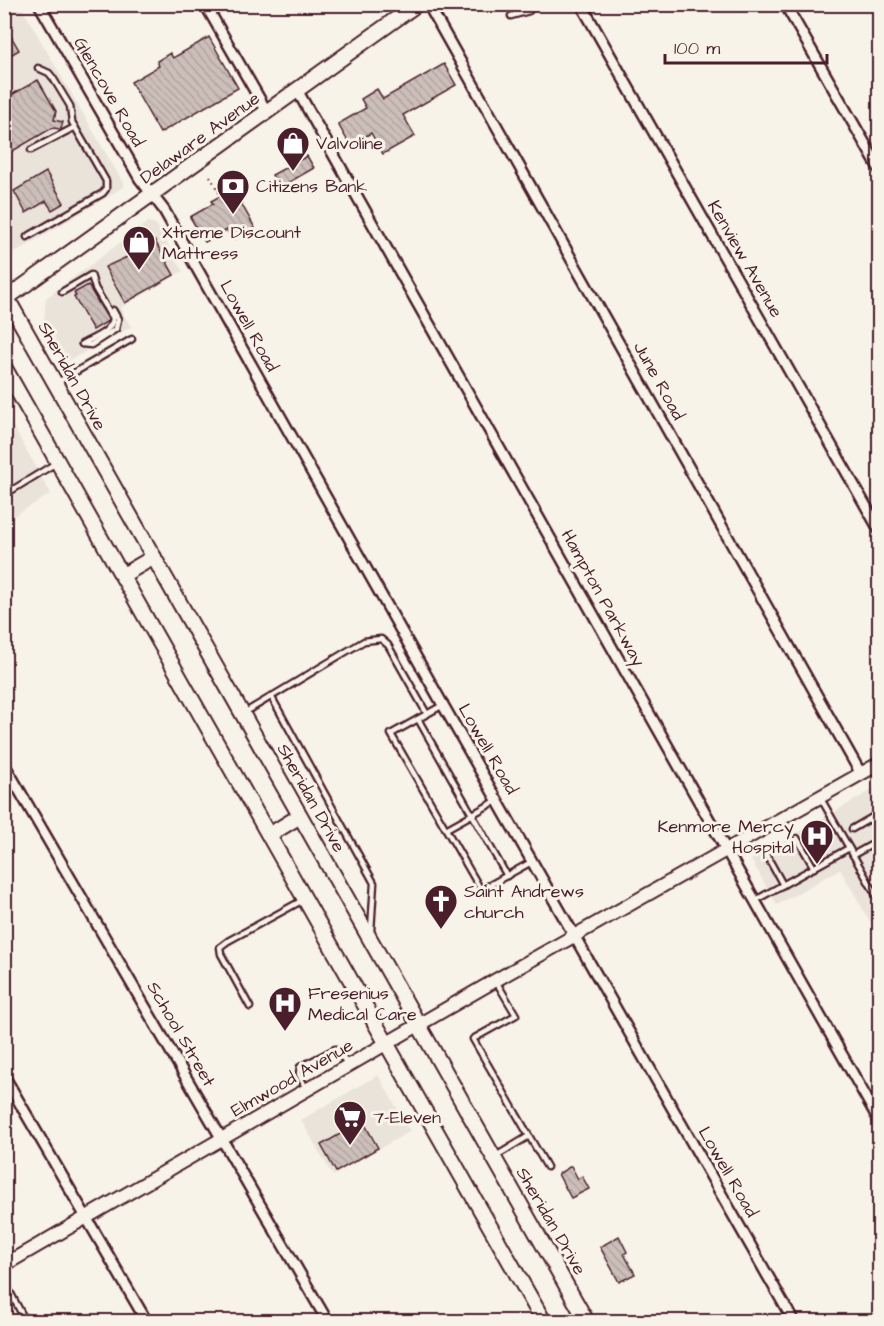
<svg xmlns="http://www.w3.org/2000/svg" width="884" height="1326" viewBox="0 0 884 1326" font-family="'Architects Daughter',sans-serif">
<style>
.built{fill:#eae3da}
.building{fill:url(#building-back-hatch);stroke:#4a1f2b;stroke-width:1.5}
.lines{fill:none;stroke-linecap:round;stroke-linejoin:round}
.lane-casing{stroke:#4a1f2b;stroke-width:9}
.street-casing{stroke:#4a1f2b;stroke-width:14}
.secondary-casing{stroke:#4a1f2b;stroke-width:16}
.primary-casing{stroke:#4a1f2b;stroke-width:18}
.path{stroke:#4a1f2b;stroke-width:2;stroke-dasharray:1.5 4.5;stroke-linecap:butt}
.lane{stroke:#f7f3e8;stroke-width:4.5}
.street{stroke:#f7f3e8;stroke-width:9}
.secondary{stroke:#f7f3e8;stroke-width:12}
.primary{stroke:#f7f3e8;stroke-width:14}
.labels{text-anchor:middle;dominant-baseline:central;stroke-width:6;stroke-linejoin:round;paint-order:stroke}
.street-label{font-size:18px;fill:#4a1f2b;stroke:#f7f3e8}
.poi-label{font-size:18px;fill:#4a1f2b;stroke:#f7f3e8;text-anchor:start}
</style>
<defs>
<pattern id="building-back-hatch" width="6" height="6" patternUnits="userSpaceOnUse" patternTransform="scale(1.5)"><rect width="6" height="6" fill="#ccbfb9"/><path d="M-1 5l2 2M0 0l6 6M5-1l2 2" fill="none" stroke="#b1a49f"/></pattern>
</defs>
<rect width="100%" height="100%" fill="#f7f3e8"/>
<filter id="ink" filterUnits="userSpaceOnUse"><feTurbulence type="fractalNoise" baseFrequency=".0167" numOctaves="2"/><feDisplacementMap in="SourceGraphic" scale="12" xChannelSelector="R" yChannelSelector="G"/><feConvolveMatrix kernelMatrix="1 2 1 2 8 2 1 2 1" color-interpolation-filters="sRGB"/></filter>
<g filter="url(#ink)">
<g class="built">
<path d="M4,5H20L125,186L15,253L4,235Z"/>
<path d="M148,222L156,224L183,271L120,308L131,327L68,361L44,320L46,298Z"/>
<path d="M4,410L51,494L5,521H4Z"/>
<path d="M879,786V938L840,869L777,905L751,860Z"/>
<path d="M378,1075L410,1131L333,1176L301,1120Z"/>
</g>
<g class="building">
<path d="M4,24L19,50L4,59Z"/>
<path d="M209,37L238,88L160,133L131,82L159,66L157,61L170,53L173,58Z"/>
<path d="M444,64L456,85L403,115L415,136L383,154L371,133L350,145L338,124L366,108L361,99L377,89L383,99Z"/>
<path d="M38,80L56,111L54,120L63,122L61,129L52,128L4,156V99Z"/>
<path d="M307,156L314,168L279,188L272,175Z"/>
<path d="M46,172L64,203L52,210L46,201L26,213L14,191Z"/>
<path d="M233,189L255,228L233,240L227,230L205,242L190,217L213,204L211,201Z"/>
<path d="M155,241L174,275L125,303L105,267L127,257Z"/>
<path d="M88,285L108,319V321L93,330L74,297L76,296L74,293Z"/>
<path d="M363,1121L378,1148L336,1172L321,1145Z"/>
<path d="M571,1166L578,1179L582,1176L589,1189L571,1198L558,1174Z"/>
<path d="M619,1236L627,1252L624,1254L635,1274L619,1282L600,1247Z"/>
</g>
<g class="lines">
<defs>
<g id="lane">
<path d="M516,13L527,6"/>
<path d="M511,16L529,11"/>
<path d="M31,150L75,127"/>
<path d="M27,237L103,193L106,189V181L72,122L70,106L53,78L49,73L38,68"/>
<path d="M62,292L91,275L95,288L113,318C112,332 92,338 82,344"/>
<path d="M82,344L91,345L116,329L118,319L113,310"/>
<path d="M58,382L132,339"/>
<path d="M4,495L56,463"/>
<path d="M271,696L374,883L371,931"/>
<path d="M443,705L391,734L481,890L533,861"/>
<path d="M244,713L364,641L381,639L388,645L427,714"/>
<path d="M418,719L507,876"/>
<path d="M820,797L880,902"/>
<path d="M871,818L880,813"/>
<path d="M446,829L498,800"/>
<path d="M852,829L871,818L880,835"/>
<path d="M797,838L814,868"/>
<path d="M853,855L880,840"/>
<path d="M767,856L783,885"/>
<path d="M754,901L849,848"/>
<path d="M497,983L516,1015L473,1039L547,1167"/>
<path d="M250,1007L221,954L220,947L228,941L303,900"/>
<path d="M306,1089L299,1074L300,1067L335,1049L348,1064"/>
<path d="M496,1156L529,1136"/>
<path d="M4,1290L8,1288L26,1322"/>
</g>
<g id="street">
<path d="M39,4L140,179L164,210L443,705L794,1322"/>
<path d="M205,4L267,112"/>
<path d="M428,4L861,774"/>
<path d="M581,4L880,531"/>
<path d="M785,4L880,170"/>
<path d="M297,90L880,1122"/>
<path d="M4,764L328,1322"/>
<path d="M4,1076L147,1322"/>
</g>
<path id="secondary" d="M4,1265L496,980L880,763"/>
<g id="primary">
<path d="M4,293L587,1322"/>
<path d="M4,300L417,4"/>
<path d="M4,367L544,1322"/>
<path d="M123,575L154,557"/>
<path d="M269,835L300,816"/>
</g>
</defs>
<use href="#lane" class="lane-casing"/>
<use href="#street" class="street-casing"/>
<use href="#secondary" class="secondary-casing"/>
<use href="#primary" class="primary-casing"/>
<g class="path">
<path d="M210,176L221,196"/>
<path d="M218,191L230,184"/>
</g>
<use href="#lane" class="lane"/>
<use href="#street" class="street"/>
<use href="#secondary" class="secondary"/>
<use href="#primary" class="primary"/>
</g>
</g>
<defs>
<symbol id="shop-pin" viewBox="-11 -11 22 30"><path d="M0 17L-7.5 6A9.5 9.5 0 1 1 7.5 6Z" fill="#4a1f2b" stroke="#f7f3e8"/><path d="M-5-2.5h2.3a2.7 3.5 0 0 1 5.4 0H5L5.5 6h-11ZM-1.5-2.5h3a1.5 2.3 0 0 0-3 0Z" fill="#fff"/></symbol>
<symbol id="bank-pin" viewBox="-11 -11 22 30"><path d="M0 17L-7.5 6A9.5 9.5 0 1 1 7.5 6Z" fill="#4a1f2b" stroke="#f7f3e8"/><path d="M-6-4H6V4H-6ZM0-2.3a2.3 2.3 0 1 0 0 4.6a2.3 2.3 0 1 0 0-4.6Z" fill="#fff"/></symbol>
<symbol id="hospital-pin" viewBox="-11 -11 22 30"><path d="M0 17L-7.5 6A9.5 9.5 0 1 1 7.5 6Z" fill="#4a1f2b" stroke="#f7f3e8"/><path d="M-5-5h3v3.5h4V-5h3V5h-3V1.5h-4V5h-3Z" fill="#fff"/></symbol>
<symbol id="church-pin" viewBox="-11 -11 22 30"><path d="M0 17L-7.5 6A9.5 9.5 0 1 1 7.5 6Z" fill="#4a1f2b" stroke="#f7f3e8"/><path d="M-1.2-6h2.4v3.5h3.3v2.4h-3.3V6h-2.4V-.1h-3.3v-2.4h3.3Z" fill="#fff"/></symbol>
<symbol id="supermarket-pin" viewBox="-11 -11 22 30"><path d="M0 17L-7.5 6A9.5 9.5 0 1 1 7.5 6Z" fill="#4a1f2b" stroke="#f7f3e8"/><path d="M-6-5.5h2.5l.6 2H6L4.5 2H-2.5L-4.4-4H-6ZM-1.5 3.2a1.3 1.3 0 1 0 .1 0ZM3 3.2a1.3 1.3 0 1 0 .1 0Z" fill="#fff"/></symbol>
</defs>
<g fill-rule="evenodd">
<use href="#shop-pin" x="274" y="124" width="38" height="52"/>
<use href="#bank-pin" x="214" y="167" width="38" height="52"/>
<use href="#shop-pin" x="120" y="223" width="38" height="52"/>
<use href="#hospital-pin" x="798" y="817" width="38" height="52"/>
<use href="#church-pin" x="422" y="882" width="38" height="52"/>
<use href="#hospital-pin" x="266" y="984" width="38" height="52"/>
<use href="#supermarket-pin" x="331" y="1098" width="38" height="52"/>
</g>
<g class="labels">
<g class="street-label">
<text transform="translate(109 92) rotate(60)">Glencove Road</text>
<text transform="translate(200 138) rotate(-36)">Delaware Avenue</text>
<text transform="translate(745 259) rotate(60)">Kenview Avenue</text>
<text transform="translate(249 326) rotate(61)">Lowell Road</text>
<text transform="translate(72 376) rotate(61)">Sheridan Drive</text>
<text transform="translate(659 381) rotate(61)">June Road</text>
<text transform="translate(603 598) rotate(61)">Hampton Parkway</text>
<text transform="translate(488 749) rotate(60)">Lowell Road</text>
<text transform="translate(311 798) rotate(61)">Sheridan Drive</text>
<text transform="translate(181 1034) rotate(60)">School Street</text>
<text transform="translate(292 1078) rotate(-30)">Elmwood Avenue</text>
<text transform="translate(728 1172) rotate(60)">Lowell Road</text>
<text transform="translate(551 1221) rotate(60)">Sheridan Drive</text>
</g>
<g class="poi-label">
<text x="316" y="143">Valvoline</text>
<text x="256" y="186">Citizens Bank</text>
<text x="162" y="232">Xtreme Discount<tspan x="162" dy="21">Mattress</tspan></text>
<text x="794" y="826" text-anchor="end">Kenmore Mercy<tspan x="794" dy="21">Hospital</tspan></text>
<text x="464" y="891">Saint Andrews<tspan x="464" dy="21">church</tspan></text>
<text x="308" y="993">Fresenius<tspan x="308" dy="21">Medical Care</tspan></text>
<text x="373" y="1117">7-Eleven</text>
</g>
</g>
<rect width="884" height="1326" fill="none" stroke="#f7f3e8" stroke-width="24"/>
<rect x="12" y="12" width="860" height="1302" fill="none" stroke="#4a1f2b" stroke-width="2" filter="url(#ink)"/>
<path d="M665 54v9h162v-9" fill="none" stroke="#4a1f2b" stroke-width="3"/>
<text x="674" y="54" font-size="18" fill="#4a1f2b" stroke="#f7f3e8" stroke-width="4.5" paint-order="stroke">100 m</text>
</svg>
